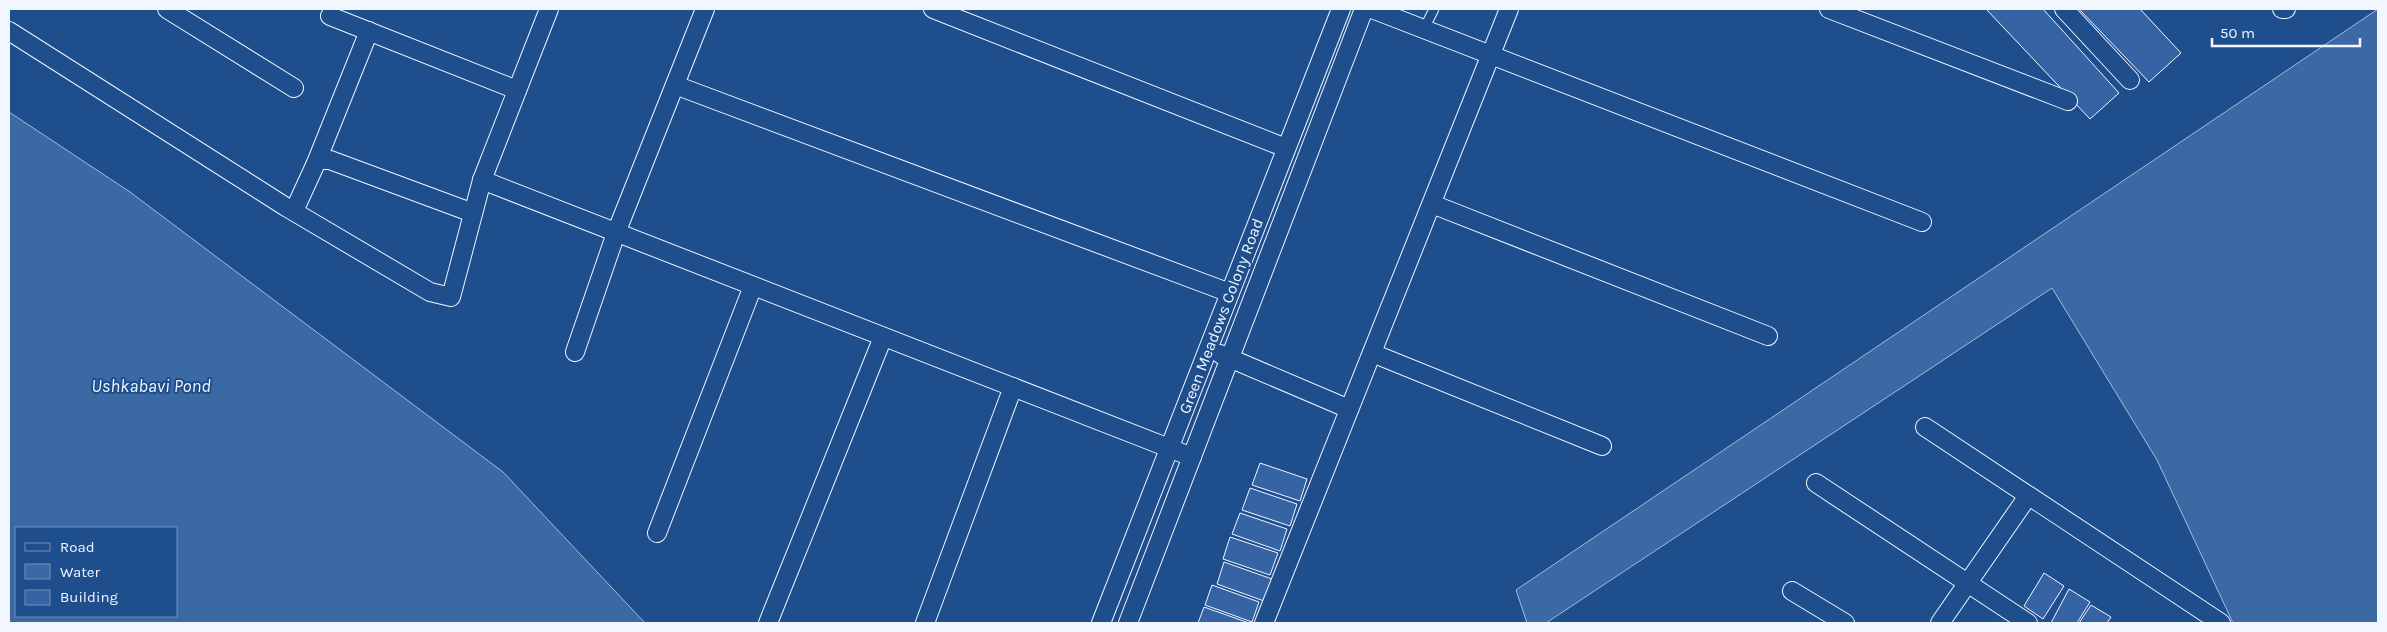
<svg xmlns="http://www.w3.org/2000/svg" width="2387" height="632" viewBox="0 0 2387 632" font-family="Karla,sans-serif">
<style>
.water{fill:#3b69a3;stroke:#a8bbd7;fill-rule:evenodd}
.building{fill:#3563a3;stroke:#f2f6ff}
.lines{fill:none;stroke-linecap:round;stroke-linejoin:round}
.lane-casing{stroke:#f2f6ff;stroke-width:11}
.street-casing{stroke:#f2f6ff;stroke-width:20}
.lane{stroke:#1f4e8c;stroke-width:9}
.street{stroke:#1f4e8c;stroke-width:18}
.labels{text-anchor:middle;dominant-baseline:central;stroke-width:4;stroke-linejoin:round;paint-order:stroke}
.street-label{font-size:16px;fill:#f2f6ff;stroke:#1f4e8c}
.water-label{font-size:18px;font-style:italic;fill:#f2f6ff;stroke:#1f4e8c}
</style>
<rect width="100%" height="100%" fill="#1f4e8c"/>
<g class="water">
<path d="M2378,9V623H2233L2157,460L2052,288L1546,623H1527L1516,590Z"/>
<path d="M9,112L130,192L503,472L645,623H9ZM16,528H176V616H16Z"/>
</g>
<g class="building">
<path d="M1986,9H2043L2119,93L2090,119Z"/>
<path d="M2079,9H2140L2181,53L2149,82Z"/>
<path d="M1260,463L1307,479L1300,501L1252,485Z"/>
<path d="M1250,488L1297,504L1290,526L1242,510Z"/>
<path d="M1240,513L1287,529L1280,551L1232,534Z"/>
<path d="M1230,537L1278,553L1270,575L1223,559Z"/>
<path d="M1224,562L1272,579L1264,601L1217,584Z"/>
<path d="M2044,573L2064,586L2043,619L2024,606Z"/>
<path d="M1212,585L1259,602L1252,622L1205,605Z"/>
<path d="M2069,589L2090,602L2077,623H2051Z"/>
<path d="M2091,605L2111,617L2107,623H2079Z"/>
<path d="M1204,607L1249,623H1198Z"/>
</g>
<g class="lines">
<defs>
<path id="lane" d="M1424,29L1434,9"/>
<g id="street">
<path d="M167,9L294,88"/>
<path d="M933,9L1286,148"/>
<path d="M1372,9L1922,222"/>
<path d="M1829,9L2068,101"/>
<path d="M2064,9L2130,80"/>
<path d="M2282,9H2286"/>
<path d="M330,16L517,90"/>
<path d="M9,31L286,207L430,292L451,297L482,180L549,9"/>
<path d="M675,85L1230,293"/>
<path d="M316,163L369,31"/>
<path d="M482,180L1192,457"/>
<path d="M1432,204L1768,336"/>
<path d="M294,211L316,163L321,160H330L473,213"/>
<path d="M575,352L616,233L705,9"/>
<path d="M1372,353L1602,446"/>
<path d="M1220,354L1349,409"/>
<path d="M1925,427L2221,623"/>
<path d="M1816,483L2028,623"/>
<path d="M657,533L753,286"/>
<path d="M1792,591L1845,623"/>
<path d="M768,623L883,337"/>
<path d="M925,623L1013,387"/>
<path d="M1101,623L1341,9"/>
<path d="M1128,623L1364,9"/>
<path d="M1264,623L1509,9"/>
<path d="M1940,623L2028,496"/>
</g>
</defs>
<use href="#lane" class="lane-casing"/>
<use href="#street" class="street-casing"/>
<use href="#lane" class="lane"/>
<use href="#street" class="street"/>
</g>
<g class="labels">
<g class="street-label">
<text transform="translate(1221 316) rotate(-69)">Green Meadows Colony Road</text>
</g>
<g class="water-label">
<text x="151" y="386">Ushkabavi Pond</text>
</g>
</g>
<rect width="2387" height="632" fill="none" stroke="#f2f6ff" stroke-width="20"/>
<rect x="15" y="527" width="162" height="90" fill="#1f4e8c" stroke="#7391ba"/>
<rect x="25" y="543" width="25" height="8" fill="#1f4e8c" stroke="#7391ba"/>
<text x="60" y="552" font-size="15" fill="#f2f6ff">Road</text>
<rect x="25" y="564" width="25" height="15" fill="#3b69a3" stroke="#7391ba"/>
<text x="60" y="577" font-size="15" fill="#f2f6ff">Water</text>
<rect x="25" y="590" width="25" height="15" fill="#3563a3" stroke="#7391ba"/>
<text x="60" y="602" font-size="15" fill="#f2f6ff">Building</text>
<path d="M2212 38v8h148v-8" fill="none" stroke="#f2f6ff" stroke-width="2.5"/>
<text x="2220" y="38" font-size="15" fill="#f2f6ff" stroke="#1f4e8c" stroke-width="4" paint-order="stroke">50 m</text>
</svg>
